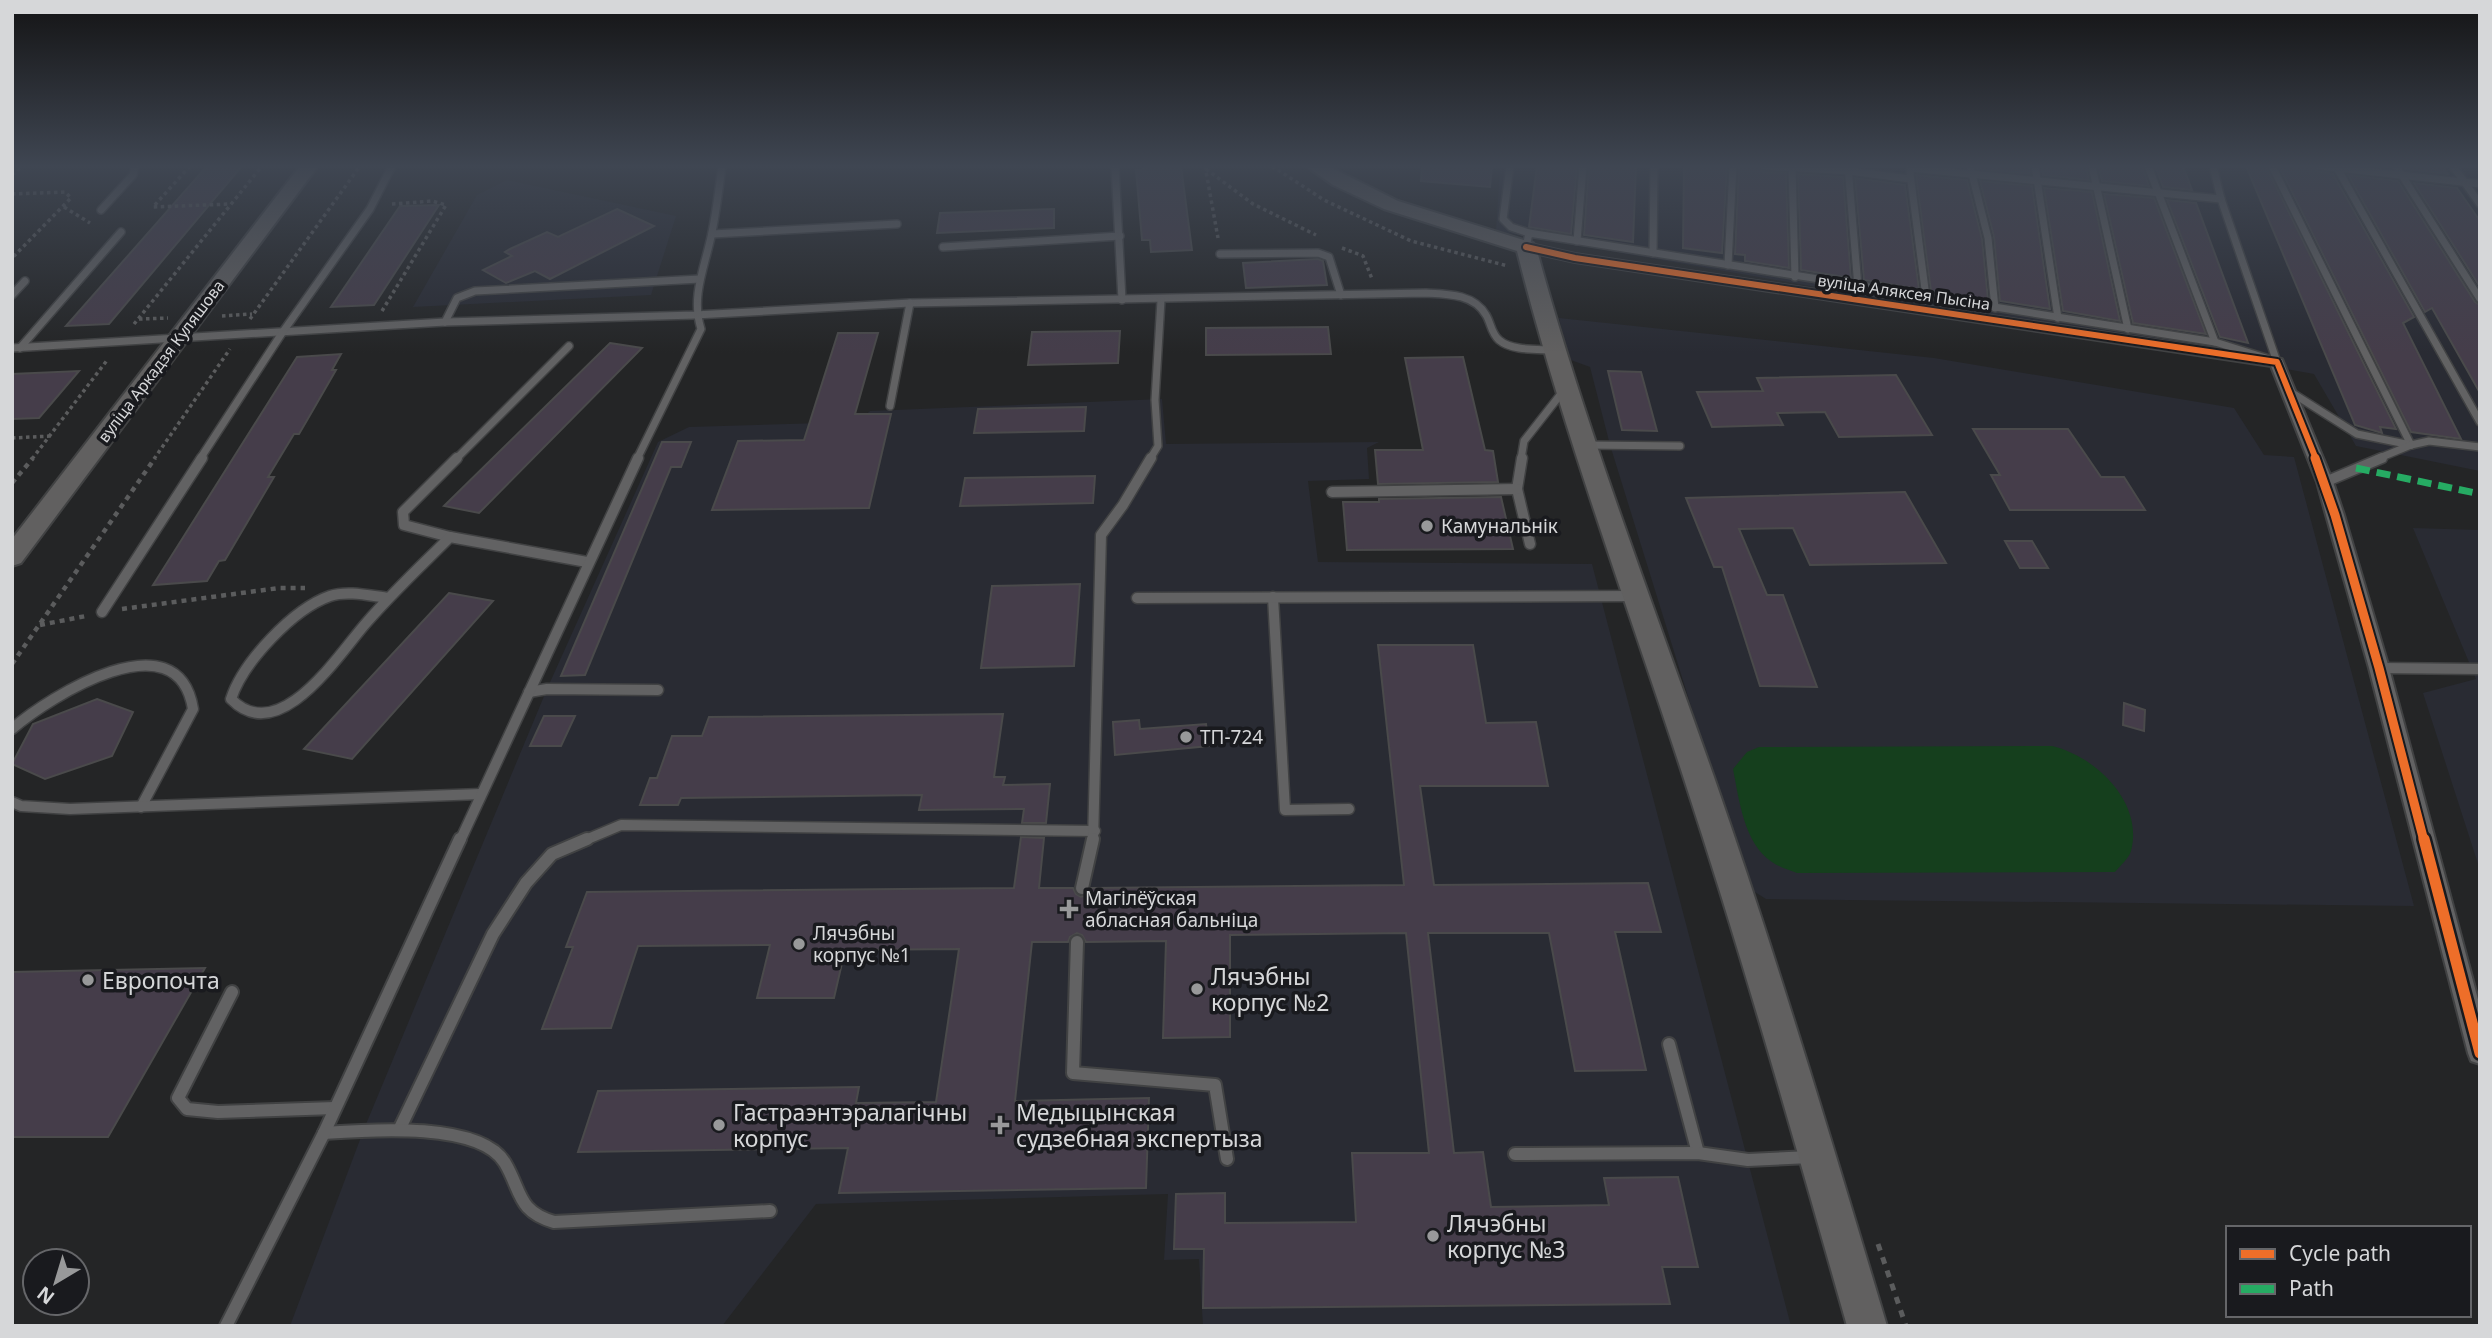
<svg xmlns="http://www.w3.org/2000/svg" width="2492" height="1338" viewBox="0 0 2492 1338" font-family="'Noto Sans',sans-serif">
<style>
.built{fill:#292b33}
.green{fill:#153f1d}
.building{fill:#453d4a;stroke:#4a4a4b;stroke-width:2}
.lines{fill:none;stroke-linecap:round;stroke-linejoin:round}
.lane-far2-casing{stroke:#414243;stroke-width:10}
.lane-far1-casing{stroke:#414243;stroke-width:13}
.lane-casing{stroke:#414243;stroke-width:16}
.street-casing{stroke:#414243;stroke-width:4}
.secondary-casing{stroke:#414243;stroke-width:4}
.path-far2{stroke:#5b5c5d;stroke-width:3.5;stroke-dasharray:3.5 3.5;stroke-linecap:butt}
.path-far1{stroke:#5b5c5d;stroke-width:4.5;stroke-dasharray:5 5;stroke-linecap:butt}
.path{stroke:#5b5c5d;stroke-width:5;stroke-dasharray:7 7;stroke-linecap:butt}
.lane-far2{stroke:#626263;stroke-width:7}
.lane-far1{stroke:#626263;stroke-width:10}
.lane{stroke:#626263;stroke-width:12}
.street{fill:#626263;fill-rule:evenodd}
.secondary{fill:#616060;fill-rule:evenodd}
.quiet{stroke:#26ab63;stroke-width:7;stroke-dasharray:14 7;stroke-linecap:butt}
.cycleway-far2-casing{stroke:#191a1e;stroke-width:10}
.cycleway-far1-casing{stroke:#191a1e;stroke-width:13}
.cycleway-casing{stroke:#191a1e;stroke-width:16}
.cycleway-far2{stroke:#ee6e29;stroke-width:6}
.cycleway-far1{stroke:#ee6e29;stroke-width:9}
.cycleway{stroke:#ee6e29;stroke-width:11}
.poi-dot{fill:#98999a;stroke:#191a1e;stroke-width:2.5}
.labels{text-anchor:middle;dominant-baseline:central;stroke-width:7;stroke-linejoin:round;paint-order:stroke}
.far-street-label{font-size:16px;fill:#d6d7d9;stroke:#191a1e}
.poi-label{font-size:19px;fill:#d6d7d9;stroke:#191a1e;text-anchor:start}
.near-poi-label{font-size:23px;fill:#d6d7d9;stroke:#191a1e;text-anchor:start}
</style>
<rect width="100%" height="100%" fill="#242526"/>
<g class="built">
<path d="M1500,166H2480V471L2356,446L2314,374L1496,231Z"/>
<path d="M507,180L676,216L651,295L413,307L477,195Z"/>
<path d="M1559,318L1934,358L2234,408L2264,455L2294,457L2414,906L1766,899L1747,887L1610,445L1590,367L1568,359Z"/>
<path d="M1162,399L1166,444L1379,442L1367,448L1369,479L1308,481L1318,562L1592,564L1791,1326H1203L1199,1259L1164,1260L1168,1194L816,1204L722,1326H290L364,1129L547,689L658,442L689,427L858,422L870,411Z"/>
<path d="M2413,528L2480,530V870L2423,693L2476,679Z"/>
</g>
<path class="green" d="M2052,746C2095,756 2144,802 2131,851C2129,858 2120,866 2115,872L1797,873C1789,870 1779,867 1772,862C1744,844 1739,799 1733,769L1747,752L1759,747Z"/>
<g class="building">
<path d="M207,166H242L109,324L66,326Z"/>
<path d="M1144,166H1181L1192,250L1151,252L1150,240H1142L1136,170L1144,169Z"/>
<path d="M1422,166H1492L1490,187L1421,181Z"/>
<path d="M1537,166H1577L1571,234L1529,227Z"/>
<path d="M1589,166H1636L1633,242L1584,235Z"/>
<path d="M1684,166H1727L1722,253L1683,248Z"/>
<path d="M1739,166H1758L1763,172L1786,173L1789,268L1745,261V255L1735,254Z"/>
<path d="M1976,166H2029L2030,174L1977,169Z"/>
<path d="M2041,166H2086L2089,180L2043,175Z"/>
<path d="M2098,166H2142L2149,186L2102,181Z"/>
<path d="M2155,166H2183L2192,190L2163,187Z"/>
<path d="M2246,166H2266L2396,429L2380,427L2382,433L2355,425Z"/>
<path d="M2279,166H2314L2317,171L2333,174L2414,317L2403,323L2461,439L2411,432Z"/>
<path d="M2403,166H2442L2448,174L2405,169Z"/>
<path d="M1798,174L1843,177L1851,278L1801,270Z"/>
<path d="M1916,175L1967,180L1982,239L1988,300L1931,291Z"/>
<path d="M2348,175L2398,181L2475,302L2480,305V393L2432,308L2425,312Z"/>
<path d="M1855,178L1905,185L1919,289L1864,280Z"/>
<path d="M1980,181L2032,186L2050,309L2000,301L1994,237Z"/>
<path d="M2414,183L2457,188L2480,221V287Z"/>
<path d="M2044,188L2092,192L2120,321L2063,311Z"/>
<path d="M2104,194L2154,198L2206,334L2133,323Z"/>
<path d="M2167,200L2196,203L2248,343L2220,337Z"/>
<path d="M439,205L374,305L331,307L400,206Z"/>
<path d="M617,209L654,226L550,279L535,271L506,283L483,270L512,256L505,252L510,249L547,232L558,237Z"/>
<path d="M1054,209V228L937,233L940,213Z"/>
<path d="M1318,259L1323,261L1327,285L1246,288L1243,263Z"/>
<path d="M1328,327L1331,354L1206,355V328Z"/>
<path d="M1120,331L1118,363L1028,365L1032,332Z"/>
<path d="M838,333H878L855,414H891L869,508L712,510L738,441L804,440Z"/>
<path d="M610,343L642,348L479,513L444,506Z"/>
<path d="M341,354L332,370H336L313,410L299,434H294L268,477H274L225,560L219,561L207,581L153,585L297,357Z"/>
<path d="M1463,357L1485,450L1493,451L1498,482L1378,484L1375,450H1423L1405,358Z"/>
<path d="M79,371L39,418L12,419V374Z"/>
<path d="M1608,371L1641,372L1657,431L1622,430Z"/>
<path d="M1896,375L1932,435L1839,437L1825,412L1777,413L1783,425L1712,427L1697,392L1763,391L1757,378Z"/>
<path d="M1086,407L1084,431L974,433L978,409Z"/>
<path d="M1973,429H2068L2101,477H2124L2145,510H2010L1991,475H2000Z"/>
<path d="M662,442H691L681,467H671L585,675L561,676Z"/>
<path d="M1095,476L1093,503L960,506L965,478Z"/>
<path d="M1905,492L1946,563L1810,565L1793,528L1739,529L1767,595H1783L1817,687L1760,686L1722,567H1714L1686,498Z"/>
<path d="M1501,497L1513,549L1347,550L1343,502H1379V499Z"/>
<path d="M2005,541H2032L2048,568H2020Z"/>
<path d="M1080,584L1074,666L981,668L992,586Z"/>
<path d="M449,593L493,601L352,759L304,749Z"/>
<path d="M1378,645H1473L1486,723L1536,722L1548,786H1420L1434,885L1648,883L1661,932H1615L1646,1070L1575,1071L1549,933H1428L1454,1153L1483,1152L1491,1207L1609,1205L1604,1178L1678,1177L1698,1267H1662L1670,1304L1203,1308L1204,1249H1174L1176,1194L1225,1193V1223L1356,1222L1352,1153H1429L1406,933L1230,935V1037L1163,1038L1166,941L1086,942L1082,935L1077,933L1070,937L1068,942H1032L1015,1101L1149,1098L1146,1188L839,1193L848,1148L578,1152L598,1091L859,1087L856,1103L936,1102L959,949L845,950L834,998H757L770,945L638,946L611,1028L542,1029L573,947H566L587,892L1014,888L1021,837L1044,838L1039,888H1073L1076,894L1081,897L1088,894L1091,888L1404,885Z"/>
<path d="M97,699L133,712L112,756L45,779L12,764L33,724Z"/>
<path d="M2124,703L2145,710L2144,731L2123,725Z"/>
<path d="M1003,714L994,777H1005L1003,785L1050,784L1046,823H1022L1024,809L919,810L922,795L681,798L678,805H640L650,778H657L672,736H702L709,717Z"/>
<path d="M544,716H575L561,746H530Z"/>
<path d="M1139,720L1140,729L1206,724L1209,746L1115,755L1113,722Z"/>
<path d="M205,968L108,1137H12V972Z"/>
</g>
<g class="lines">
<defs>
<g id="lane-far2">
<path d="M1115,166L1122,300"/>
<path d="M1510,166L1503,219L1511,227L1529,233"/>
<path d="M1764,166L1849,171L1910,179"/>
<path d="M1792,166L1795,277"/>
<path d="M1848,166L1858,287"/>
<path d="M1970,166L1988,238L1995,308"/>
<path d="M2035,166L2058,318"/>
<path d="M2092,166L2128,329"/>
<path d="M2148,166L2215,342"/>
<path d="M2213,166L2221,199L2277,362"/>
<path d="M2272,166L2411,445"/>
<path d="M2320,166L2480,184"/>
<path d="M2336,166L2480,422"/>
<path d="M2396,166L2480,299"/>
<path d="M2453,166L2480,204"/>
<path d="M1910,168L2221,199"/>
<path d="M1910,173L1926,297"/>
<path d="M101,210L133,175L135,166"/>
<path d="M712,234L897,224"/>
<path d="M1577,241L1583,166"/>
<path d="M943,247L1120,236"/>
<path d="M1526,247L1529,233L2215,342L2269,359"/>
<path d="M1653,253L1654,166"/>
<path d="M1220,254L1318,253L1329,257L1341,295"/>
<path d="M1728,265L1733,166"/>
<path d="M12,295L25,281"/>
<path d="M445,322L457,298L475,291L700,279"/>
<path d="M12,348L445,322L695,315L910,303L1426,293C1448,294 1474,294 1486,315C1491,323 1491,333 1499,340C1512,351 1536,349 1553,350"/>
<path d="M20,348L121,232"/>
<path d="M2289,391L2357,434L2411,445"/>
<path d="M890,406L910,303"/>
<path d="M1585,445L1680,446"/>
<path d="M200,459L282,333L370,209L392,166"/>
<path d="M456,459L569,346"/>
<path d="M637,459L701,329C691,297 704,269 711,237C716,214 719,190 722,166"/>
<path d="M1150,459L1158,446L1155,400L1161,300"/>
<path d="M1521,459L1524,441L1564,390"/>
<path d="M2377,459L2411,445L2429,441L2480,447"/>
</g>
<g id="lane-far1">
<path d="M1522,458L1517,489L1530,544"/>
<path d="M2325,482L2382,458"/>
<path d="M1332,492L1517,489"/>
<path d="M450,537L404,525L403,512L457,458"/>
<path d="M1273,597L1285,810L1349,809"/>
<path d="M389,598C371,596 348,590 330,596C293,609 243,662 231,699C280,749 340,652 367,622C393,592 422,565 450,537L587,562"/>
<path d="M1137,598L1634,596"/>
<path d="M102,612L202,458"/>
<path d="M2379,668L2480,669"/>
<path d="M529,692L547,689L658,690"/>
<path d="M12,729C50,696 178,616 193,709L141,807"/>
<path d="M12,802L21,806L70,809L481,794"/>
<path d="M460,841L638,458"/>
<path d="M583,841L621,825L1095,831"/>
<path d="M1093,841L1101,535L1123,505L1151,458"/>
</g>
<g id="lane">
<path d="M1082,888L1093,839"/>
<path d="M1077,942L1073,1073L1215,1085L1227,1159"/>
<path d="M232,992L178,1098L187,1109L218,1112L335,1108"/>
<path d="M1669,1044L1698,1153"/>
<path d="M400,1128L493,934L526,883L552,854L587,839"/>
<path d="M324,1133C367,1130 480,1121 505,1163C522,1192 517,1211 554,1222L770,1211"/>
<path d="M1515,1154L1698,1153L1748,1160L1810,1157"/>
<path d="M226,1326L324,1133L460,839"/>
</g>
<path id="street" d="M1526,243L1575,254L2282,359L2333,482L2344,515L2389,668L2480,1007V1064L2471,1061L2468,1053L2369,668L2326,515L2317,482L2271,366L1575,262L1521,250L1519,247Z"/>
<g id="secondary">
<path d="M300,166H318L21,563L12,566V539Z"/>
<path d="M1306,166H1328L1398,201L1533,243L1536,247C1585,427 1652,601 1714,777C1777,958 1832,1142 1887,1326H1847C1795,1143 1743,959 1684,779C1627,603 1562,430 1517,251L1384,209L1333,185Z"/>
</g>
</defs>
<use href="#lane-far2" class="lane-far2-casing"/>
<use href="#lane-far1" class="lane-far1-casing"/>
<use href="#lane" class="lane-casing"/>
<use href="#street" class="street-casing"/>
<use href="#secondary" class="secondary-casing"/>
<g class="path-far2">
<path d="M190,166L153,207L230,204"/>
<path d="M1205,166L1218,238"/>
<path d="M1272,166L1324,200L1411,241L1508,266"/>
<path d="M1206,169L1253,204L1316,235"/>
<path d="M12,175L23,166"/>
<path d="M12,194L65,192L71,198L12,258"/>
<path d="M64,207L90,223"/>
<path d="M1342,248L1363,256L1372,279"/>
<path d="M382,311L446,205L432,201L391,204"/>
<path d="M222,316L252,314"/>
<path d="M139,319L168,318"/>
<path d="M250,319L360,166"/>
<path d="M134,324L262,166"/>
<path d="M12,438L51,436"/>
<path d="M32,459L108,359"/>
<path d="M154,459L230,349"/>
</g>
<g class="path-far1">
<path d="M12,483L33,458"/>
<path d="M122,609L279,588H305"/>
<path d="M40,625L86,616"/>
<path d="M12,664L155,458"/>
</g>
<path class="path" d="M1878,1244L1906,1326"/>
<use href="#lane-far2" class="lane-far2"/>
<use href="#lane-far1" class="lane-far1"/>
<use href="#lane" class="lane"/>
<use href="#street" class="street"/>
<use href="#secondary" class="secondary"/>
<path class="quiet" d="M2356,468L2480,494"/>
<defs>
<path id="cycleway-far2" d="M1526,247L1575,258L2277,362L2316,459"/>
<path id="cycleway-far1" d="M2315,458L2335,515L2379,668L2424,841"/>
<path id="cycleway" d="M2424,839L2480,1053"/>
</defs>
<use href="#cycleway-far2" class="cycleway-far2-casing"/>
<use href="#cycleway-far1" class="cycleway-far1-casing"/>
<use href="#cycleway" class="cycleway-casing"/>
<use href="#cycleway-far2" class="cycleway-far2"/>
<use href="#cycleway-far1" class="cycleway-far1"/>
<use href="#cycleway" class="cycleway"/>
</g>
<linearGradient id="sky" x2="0" y2="1"><stop stop-color="#141415"/><stop offset="0.47" stop-color="#3f4652"/><stop offset="1" stop-color="#3f4652" stop-opacity="0"/></linearGradient>
<rect width="2492" height="353" fill="url(#sky)"/>
<g class="poi-dot">
<circle cx="1427" cy="526" r="7"/>
<circle cx="1186" cy="737" r="7"/>
<path d="M1065.5 898.5h7v7h7v7h-7v7h-7v-7h-7v-7h7z"/>
<circle cx="799" cy="944" r="7"/>
<circle cx="88" cy="980" r="7"/>
<circle cx="1197" cy="989" r="7"/>
<circle cx="719" cy="1125" r="7"/>
<path d="M996.5 1114.5h7v7h7v7h-7v7h-7v-7h-7v-7h7z"/>
<circle cx="1433" cy="1236" r="7"/>
</g>
<g class="labels">
<g class="far-street-label">
<text transform="translate(1904 292) rotate(8)">вуліца Аляксея Пысіна</text>
<text transform="translate(161 361) rotate(-53)">вуліца Аркадзя Куляшова</text>
</g>
<g class="poi-label">
<text x="1441" y="526">Камунальнік</text>
<text x="1200" y="737">ТП-724</text>
<text x="1085" y="898">Магілёўская<tspan x="1085" dy="22">абласная бальніца</tspan></text>
<text x="813" y="933">Лячэбны<tspan x="813" dy="22">корпус №1</tspan></text>
</g>
<g class="near-poi-label">
<text x="1211" y="976">Лячэбны<tspan x="1211" dy="26">корпус №2</tspan></text>
<text x="102" y="980">Европочта</text>
<text x="733" y="1112">Гастраэнтэралагічны<tspan x="733" dy="26">корпус</tspan></text>
<text x="1016" y="1112">Медыцынская<tspan x="1016" dy="26">судзебная экспертыза</tspan></text>
<text x="1447" y="1223">Лячэбны<tspan x="1447" dy="26">корпус №3</tspan></text>
</g>
</g>
<rect width="2492" height="1338" fill="none" stroke="#d6d7d9" stroke-width="28"/>
<rect x="2226" y="1226" width="245" height="91" fill="#191a1e" stroke="#656669" stroke-width="2"/>
<rect x="2240" y="1249" width="35" height="10" fill="#ee6e29" stroke="#656669" stroke-width="2"/>
<text x="2289" y="1261" font-size="21" fill="#d6d7d9">Cycle path</text>
<rect x="2240" y="1284" width="35" height="10" fill="#26ab63" stroke="#656669" stroke-width="2"/>
<text x="2289" y="1296" font-size="21" fill="#d6d7d9">Path</text>
<g transform="translate(56 1282) rotate(218)"><circle r="33" fill="#191a1e" stroke="#656669" stroke-width="2"/>
<path d="M0-5L12 26L0 18L-12 26Z" fill="#98999a"/>
<text y="-10" font-size="19" font-weight="bold" text-anchor="middle" fill="#d6d7d9">N</text>
</g>
</svg>
